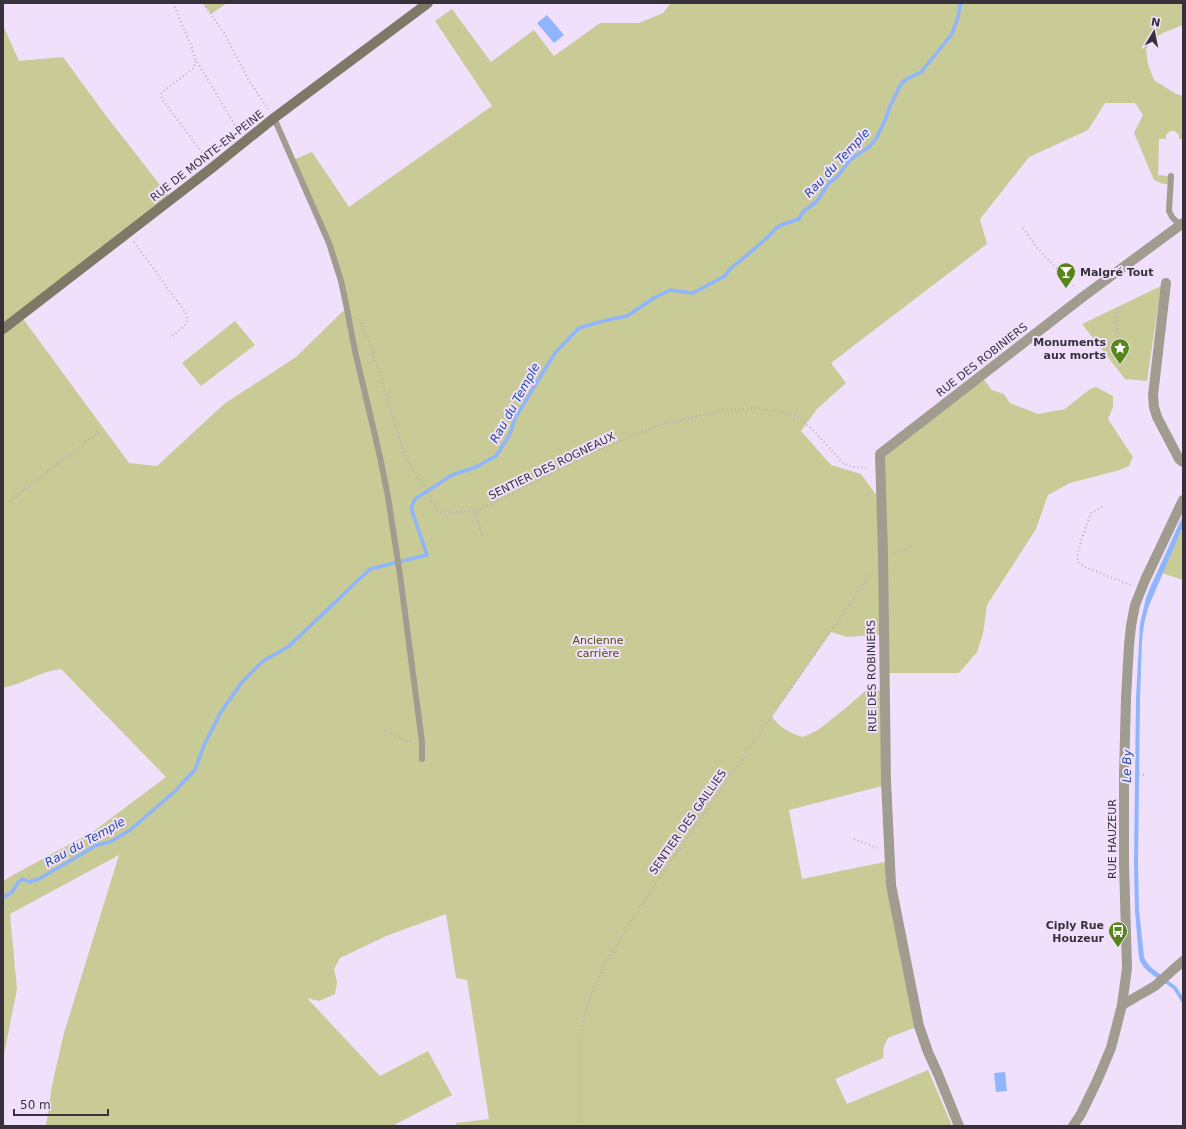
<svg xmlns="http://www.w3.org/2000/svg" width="1186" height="1129" viewBox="0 0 1186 1129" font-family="'DejaVu Sans',sans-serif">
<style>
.green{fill:#c8cb96}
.water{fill:#8eb5fe}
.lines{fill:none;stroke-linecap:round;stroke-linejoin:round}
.stream{stroke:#8eb5fe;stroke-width:3.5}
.path{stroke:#b7abc0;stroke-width:2;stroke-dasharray:1 3;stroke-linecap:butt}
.service{stroke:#a09c90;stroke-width:6}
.minor{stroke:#a09c90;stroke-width:10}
.secondary{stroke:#7e7866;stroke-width:10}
.labels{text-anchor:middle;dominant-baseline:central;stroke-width:4;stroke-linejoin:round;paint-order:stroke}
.street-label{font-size:11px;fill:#37313b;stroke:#f0e0fb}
.poi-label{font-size:11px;font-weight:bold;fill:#37313b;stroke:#f0e0fb;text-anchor:end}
.park-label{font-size:11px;fill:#4d4f08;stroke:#f0e0fb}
.water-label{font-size:12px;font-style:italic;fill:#234da0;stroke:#f0e0fb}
</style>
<rect width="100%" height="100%" fill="#f0e0fb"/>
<g class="green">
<path d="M203,3H227L211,14Z"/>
<path d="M671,3H1183V25L1163,33L1153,39L1146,49L1148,64L1154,80L1176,94L1183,96V139H1179V135L1175,131H1170L1166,135V139H1159L1158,175L1169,176L1168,184H1163L1154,180L1134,133L1143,115L1135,103H1105L1088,130L1029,157L980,219L987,244L831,363L846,383L817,409L801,431L831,465L861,474L877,496L875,498L879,504L880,454L981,376L992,390L1004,394L1010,403L1038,414L1065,409L1090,389L1096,387L1113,396V407L1108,419L1133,457L1129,466L1120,470L1070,483L1048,495L1036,529L987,605L983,634L977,652L959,673H884V634L847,637L831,632L772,716C779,728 790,733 803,737L818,730L847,707L865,691L871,690L884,691L886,785L789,810L802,879L889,861L919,1026L888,1038L884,1046L883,1058L835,1079L847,1104L928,1070L952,1126H456V1123L489,1119L467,980L456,978L446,914L386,936L340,958L334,969L337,982L335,994L319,1001L307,998L380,1076L428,1051L452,1095L392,1126H46L52,1085L64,1033L119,855L10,914L17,989L3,1060V881L13,875L94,831L166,777L61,669C41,671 23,684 3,688V25L19,61L63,57L107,117L171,199L21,316L129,463L157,466L224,404L296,357L343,311L347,309L329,243L293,160L312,152L349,207L492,106L435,21L452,9L491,62L534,30L554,56L600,23H639L663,13Z"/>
<path d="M1161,286L1147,381L1125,379L1082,324Z"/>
<path d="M235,321L255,345L201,386L182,363Z"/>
<path d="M1183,526V580L1162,573Z"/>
</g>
<g class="water">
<path d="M547,15L564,35L554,43L537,23Z"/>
<path d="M1183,515V526L1148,608L1144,624L1142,641L1140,699L1138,864L1139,910L1144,957C1147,966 1157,972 1164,977L1161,981C1152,974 1142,969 1139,958L1135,911L1134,864L1136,698L1140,624L1146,598L1149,590Z"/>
<path d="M1005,1072L1007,1091L996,1092L994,1073Z"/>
</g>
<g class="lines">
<g class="stream">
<path d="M3,897C12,894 14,890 18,882L23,879L29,882L39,879L97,845L110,842L130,830L173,793L195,770L204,745L221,712L242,682L263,661L288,647L370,569L427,555L411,508L415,499L452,475L476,467L496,456L510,434L515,418L555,353L579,328L607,320L627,316L654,298L670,290L693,293L725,276L730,269L752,251L771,234L775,229L781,225L799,219L803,212L817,201L829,183L838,176L850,160L870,146L877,137L886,118L890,106L901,84C906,77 916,76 922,71L952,34L958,17L960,5L962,3"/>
<path d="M1164,980L1175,988L1183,1001"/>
</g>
<g class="path">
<path d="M173,3L192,48L196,60L239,132"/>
<path d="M203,3L224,33L248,79L268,109"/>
<path d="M195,61L194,68L165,90L161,94L162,99L206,158"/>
<path d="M1023,228L1038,249L1076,288"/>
<path d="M134,242L185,312C186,314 188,318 187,321C186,327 174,334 170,338"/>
<path d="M1116,308L1120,363"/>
<path d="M359,319L369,340L406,459L425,488L438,512L476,511L504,498L587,455L662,424L724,410L753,408L779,411L797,416L814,431L844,464L854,467L869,468"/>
<path d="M3,506L100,431"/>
<path d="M1102,507L1091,513C1088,522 1075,553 1078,561C1079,564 1082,565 1085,567L1131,585"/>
<path d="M476,512L482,536"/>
<path d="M893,553L910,548"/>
<path d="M384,731L407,741H412"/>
<path d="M1135,774L1146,775"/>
<path d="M854,839L877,848"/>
<path d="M29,875L37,887"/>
<path d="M580,1126L581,1038L585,1013L592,992L606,962L651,890L872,572"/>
</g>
<g class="service">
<path d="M274,118L329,243L341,281L346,304L355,351L380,457L388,497L400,575L422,742V759"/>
<path d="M1171,176L1169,211L1172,217L1180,225"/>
</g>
<g class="minor">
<path d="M1166,283L1153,395L1154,407L1157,417L1179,459L1183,462"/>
<path d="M1122,1005L1155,986L1183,961"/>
<path d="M959,1126L938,1074L928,1052L919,1026L891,885L886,781L883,555L880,454L1084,296L1183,223"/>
<path d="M1073,1126L1081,1114L1097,1081L1111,1048L1122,1005L1127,968L1124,864V775L1126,698L1129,645L1131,626L1135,605L1145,580L1183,500"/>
</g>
<path class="secondary" d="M3,329L213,167L274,118L428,3"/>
</g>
<defs>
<symbol id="bar-pin" viewBox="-11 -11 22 30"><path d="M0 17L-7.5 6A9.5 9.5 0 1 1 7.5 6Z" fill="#568619" stroke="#f0e0fb"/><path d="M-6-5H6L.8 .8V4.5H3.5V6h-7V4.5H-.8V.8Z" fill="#fff"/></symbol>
<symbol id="sight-pin" viewBox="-11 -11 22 30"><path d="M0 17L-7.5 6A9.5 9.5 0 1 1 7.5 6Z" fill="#568619" stroke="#f0e0fb"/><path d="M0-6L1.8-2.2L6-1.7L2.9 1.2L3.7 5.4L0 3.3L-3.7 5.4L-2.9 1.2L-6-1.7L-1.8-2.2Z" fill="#fff"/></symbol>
<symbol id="bus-pin" viewBox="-11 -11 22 30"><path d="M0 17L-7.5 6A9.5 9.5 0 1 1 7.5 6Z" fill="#568619" stroke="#f0e0fb"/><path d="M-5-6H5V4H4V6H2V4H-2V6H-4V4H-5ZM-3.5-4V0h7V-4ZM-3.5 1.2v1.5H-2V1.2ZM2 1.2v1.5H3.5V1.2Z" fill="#fff"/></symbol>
</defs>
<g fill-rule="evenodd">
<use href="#bar-pin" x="1055" y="261" width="22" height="30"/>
<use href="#sight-pin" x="1109" y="337" width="22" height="30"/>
<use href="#bus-pin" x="1107" y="920" width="22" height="30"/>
</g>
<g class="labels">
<g class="street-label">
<text transform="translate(207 156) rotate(-38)">RUE DE MONTE-EN-PEINE</text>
<text transform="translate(982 360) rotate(-38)">RUE DES ROBINIERS</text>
<text transform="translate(552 466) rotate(-26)">SENTIER DES ROGNEAUX</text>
<text transform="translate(872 676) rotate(-91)">RUE DES ROBINIERS</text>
<text transform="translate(688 822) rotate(-55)">SENTIER DES GAILLIES</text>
<text transform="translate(1112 839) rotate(-90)">RUE HAUZEUR</text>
</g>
<g class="poi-label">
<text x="1080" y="272" text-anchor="start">Malgré Tout</text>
<text x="1106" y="342">Monuments<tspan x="1106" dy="13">aux morts</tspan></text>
<text x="1104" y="925">Ciply Rue<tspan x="1104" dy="13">Houzeur</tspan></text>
</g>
<g class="park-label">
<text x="598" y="640">Ancienne<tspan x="598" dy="13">carrière</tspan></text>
</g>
<g class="water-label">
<text transform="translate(837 163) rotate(-47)">Rau du Temple</text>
<text transform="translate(515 403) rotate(-61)">Rau du Temple</text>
<text transform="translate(1127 766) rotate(-89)">Le By</text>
<text transform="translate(85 842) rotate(-29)">Rau du Temple</text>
</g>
</g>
<rect width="1186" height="1129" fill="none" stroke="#37313b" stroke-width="8"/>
<g transform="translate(1154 32) rotate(10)" stroke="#f0e0fb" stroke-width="3" paint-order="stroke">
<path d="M0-3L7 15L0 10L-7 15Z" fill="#37313b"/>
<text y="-6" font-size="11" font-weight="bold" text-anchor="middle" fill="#37313b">N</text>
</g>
<path d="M14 1109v6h94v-6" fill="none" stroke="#37313b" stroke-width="2"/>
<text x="20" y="1109" font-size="12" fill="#37313b" stroke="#f0e0fb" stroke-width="3" paint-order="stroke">50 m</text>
</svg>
